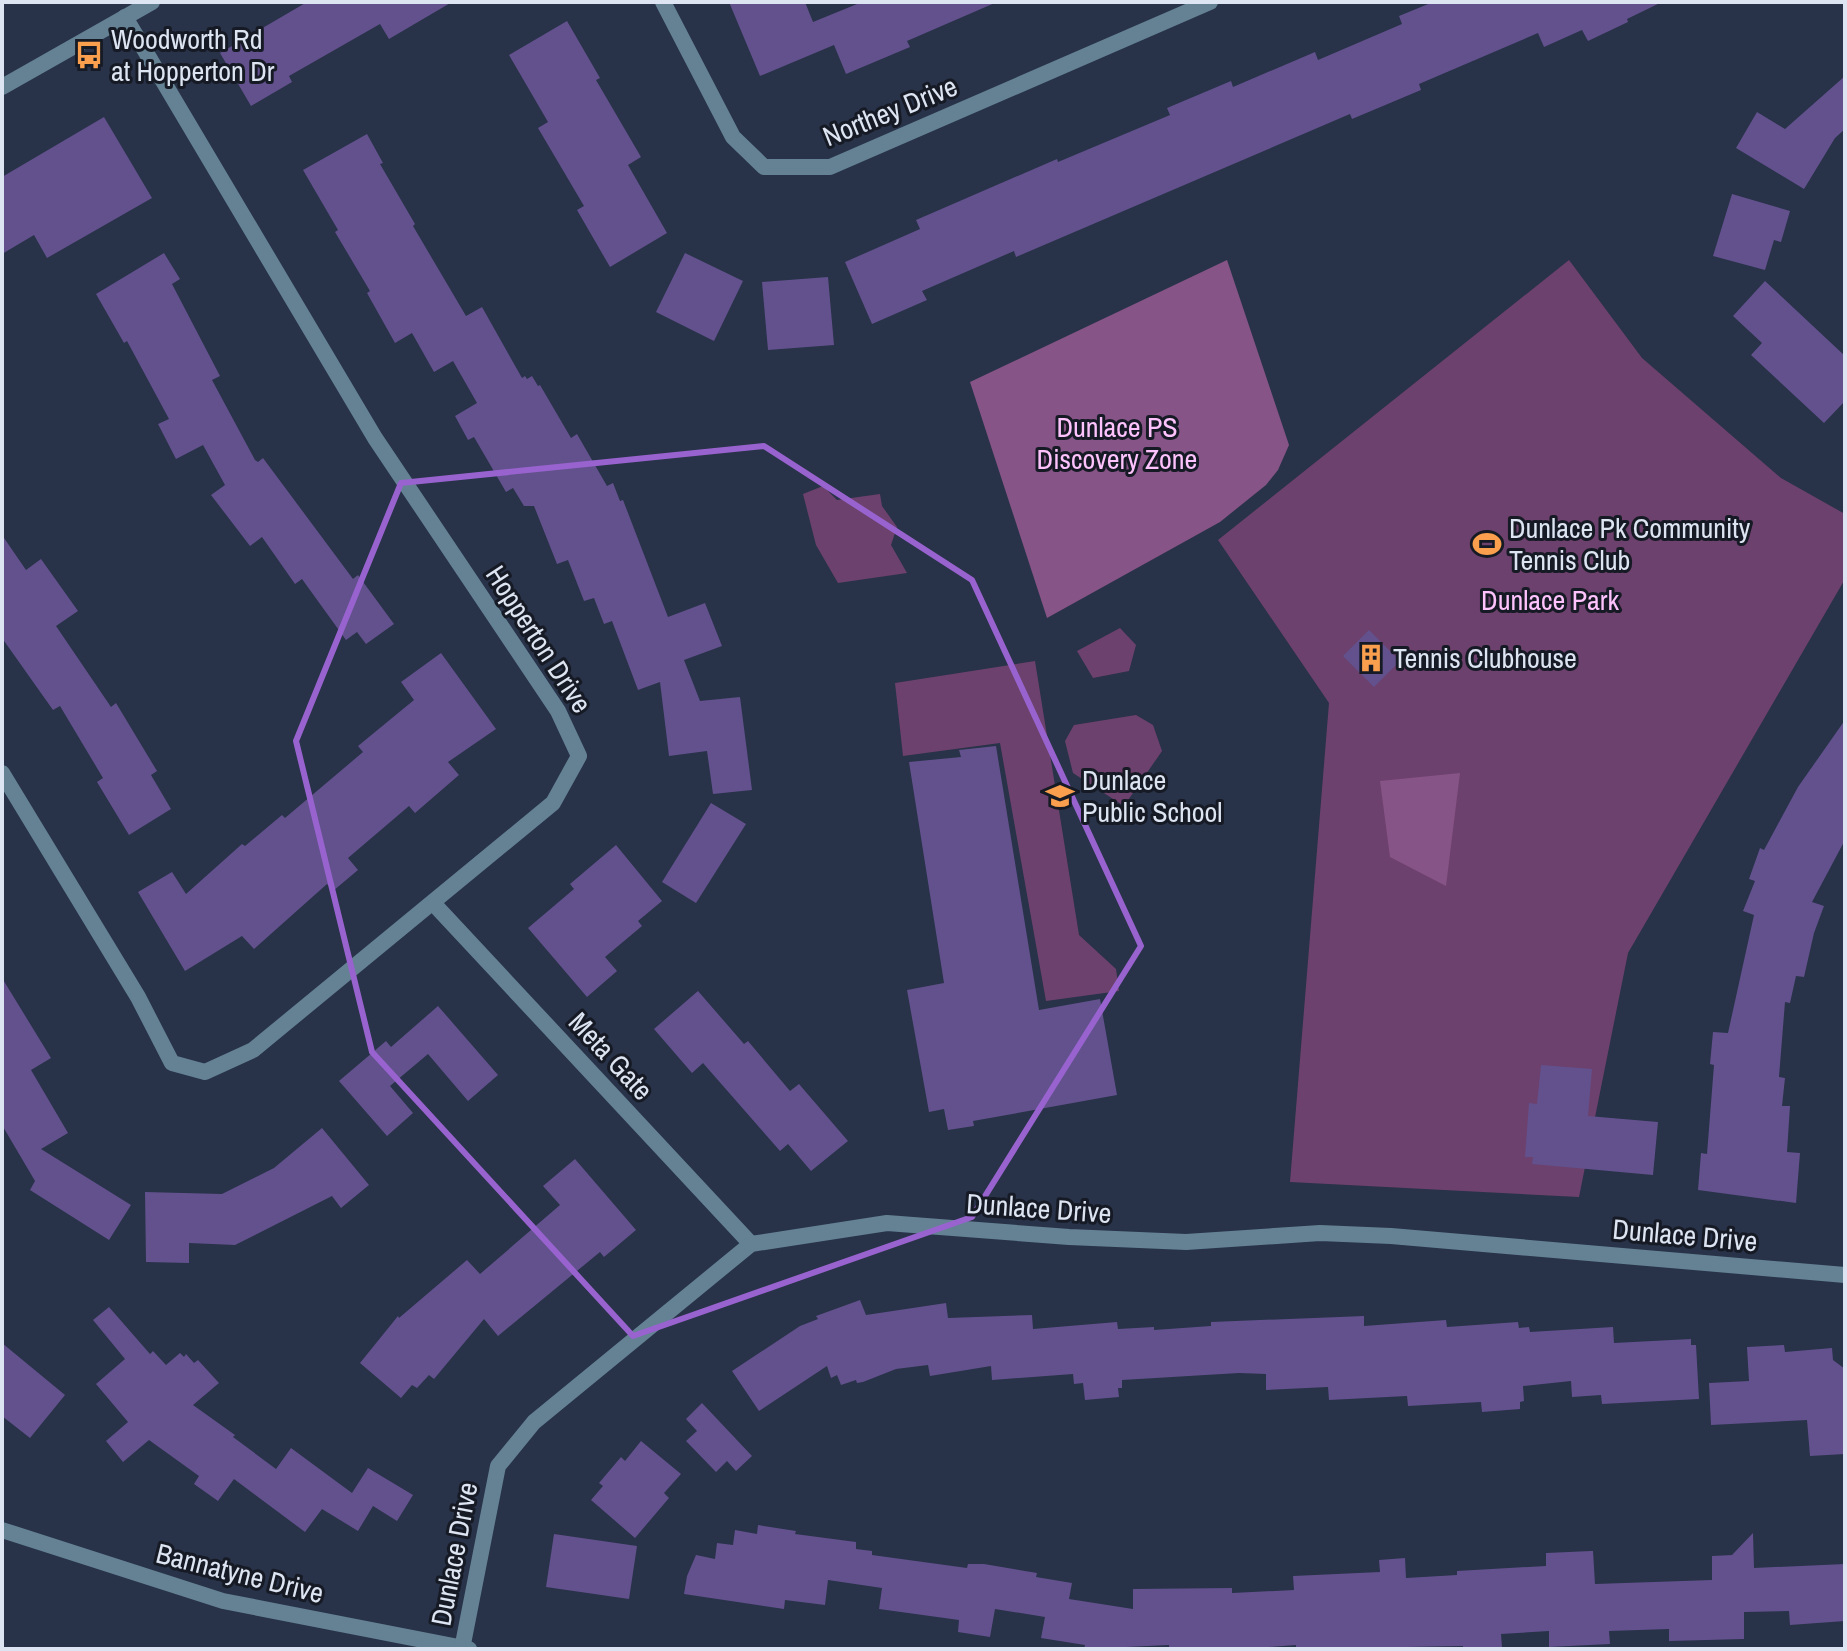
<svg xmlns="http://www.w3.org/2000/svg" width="1847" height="1651" viewBox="0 0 1847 1651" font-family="'Archivo Narrow',sans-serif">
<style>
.green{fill:#6d416d}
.forest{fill:#865486}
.building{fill:#62518d}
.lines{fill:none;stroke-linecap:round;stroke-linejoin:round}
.minor{stroke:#648294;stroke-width:16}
.marked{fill:none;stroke:#9863ce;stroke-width:6;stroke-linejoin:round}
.labels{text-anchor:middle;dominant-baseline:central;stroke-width:6;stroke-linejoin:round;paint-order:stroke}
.poi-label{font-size:28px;fill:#dde4f2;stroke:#161a24;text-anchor:start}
.street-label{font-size:28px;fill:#dde4f2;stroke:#161a24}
.park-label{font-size:28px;fill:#fec3fd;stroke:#161a24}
</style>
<rect width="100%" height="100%" fill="#283248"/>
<g class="green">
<path d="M1569,260L1642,358L1781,478L1845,514V579L1628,953L1579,1197L1290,1182L1329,703L1218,540Z"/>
<path d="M823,486L837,500L880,494L882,506L897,527L891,545L907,573L838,583L816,545L803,494Z"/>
<path d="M1120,628L1136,645L1129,671L1093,678L1077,651Z"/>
<path d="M1035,661L1079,935L1116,969L1119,991L1046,1001L1000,743L903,756L895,683Z"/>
<path d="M1136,715L1153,725L1162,751L1124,806L1073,773L1065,741L1074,725Z"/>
</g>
<g class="forest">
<path d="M1227,260L1289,445L1278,470L1266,485L1220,522L1047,618L970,382Z"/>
<path d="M1460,773L1446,886L1390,857L1380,781Z"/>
</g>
<g class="building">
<path d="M307,2H452L389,39L380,24L289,76L292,82L251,106L220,53Z"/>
<path d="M729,2H805L813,22L862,2H997L907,41L910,47L846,74L834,45L760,76Z"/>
<path d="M1433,2H1662L1627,19L1628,22L1588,41L1582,30L1544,47L1538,33L1419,84L1421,90L1352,119L1350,114L1016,257L1014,251L922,291L927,300L872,324L845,262L920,229L916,220L1057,159L1058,162L1170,115L1167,108L1231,81L1233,87L1315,52L1318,60L1402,24L1399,16Z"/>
<path d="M567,21L600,78L596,80L641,157L628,165L667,233L610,267L577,210L584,206L538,128L548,122L509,55Z"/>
<path d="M1845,76V129L1835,138L1804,189L1736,148L1757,112L1785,129Z"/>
<path d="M104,117L152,198L47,258L34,235L2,254V177Z"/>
<path d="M367,134L383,163L380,164L415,224L413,226L466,316L482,307L522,378L525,376L527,379L532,376L538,386L540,385L571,438L577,434L607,486L613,483L620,501L623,500L668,617L705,603L722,646L684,660L700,701L740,697L752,790L713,794L707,751L669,756L660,682L638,690L612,621L604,624L594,598L584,601L568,560L557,564L534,506H524L513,488L506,492L474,437L468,440L455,416L477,403L453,361L434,372L412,333L395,343L367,293L370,291L335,232L338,230L303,170Z"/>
<path d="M1732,194L1790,211L1781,242L1774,240L1765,270L1713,256Z"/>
<path d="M164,253L180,279L172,284L220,376L212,380L255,460L258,462L263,458L353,579L358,575L394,624L366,644L357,632L346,640L302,579L295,584L262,537L250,546L211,495L225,485L203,445L176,459L158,424L169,419L127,341L124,343L96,294Z"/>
<path d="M685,253L743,281L714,341L656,312Z"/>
<path d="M828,277L834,345L768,350L762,282Z"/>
<path d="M1765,281L1845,356V401L1824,423L1751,355L1762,343L1733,316Z"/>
<path d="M2,535L26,570L41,559L78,611L56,626L111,707L116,703L157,771L151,775L171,809L129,835L97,782L103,778L60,706L53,710L2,638Z"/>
<path d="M1369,630L1400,661L1374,687L1343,656Z"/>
<path d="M441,653L496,729L448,762L459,775L415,813L409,806L348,858L358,870L333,891L327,884L254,949L242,936L185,971L138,892L172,872L186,894L242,844L245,846L282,815L285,818L363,752L358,746L414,700L401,682Z"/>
<path d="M1845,720V840L1812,902L1824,906L1814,933L1804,977L1796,976L1790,1003L1785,1002L1779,1077L1785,1078L1782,1106H1790L1787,1152L1800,1153L1796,1203L1698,1190L1701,1153L1707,1154L1714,1065L1710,1064L1713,1032L1728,1033L1754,915L1743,911L1755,881L1749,879L1760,848L1764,850L1798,787Z"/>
<path d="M996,746L1039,1010L1100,999L1117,1095L973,1121L974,1126L948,1130L944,1109L929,1112L907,990L944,983L909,762L961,757L959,750Z"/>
<path d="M711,803L746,824L696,903L662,882Z"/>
<path d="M616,845L662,901L638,921L642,926L605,957L617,971L587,997L528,928L574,889L570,884Z"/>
<path d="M2,978L51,1058L31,1070L68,1133L41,1149L131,1205L109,1240L30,1190L35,1181L2,1125Z"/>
<path d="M698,991L744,1044L748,1041L790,1091L799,1084L848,1141L811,1171L788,1144L780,1151L703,1063L692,1073L654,1029Z"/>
<path d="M438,1006L498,1075L468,1101L428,1054L390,1086L413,1113L387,1136L339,1081L386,1041L391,1047Z"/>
<path d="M1541,1065L1592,1069L1588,1116L1658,1122L1653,1175L1532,1164L1533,1157H1525L1529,1103L1537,1104Z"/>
<path d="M322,1128L369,1185L341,1208L332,1196L235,1245L189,1243V1263L146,1262L145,1192L222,1194L274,1168Z"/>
<path d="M575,1159L636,1230L604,1257L600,1252L498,1336L484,1319L434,1379L429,1375L417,1388L412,1385L401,1398L360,1363L398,1316L399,1318L467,1260L480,1274L560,1205L543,1186Z"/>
<path d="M860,1300L866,1315L946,1303L948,1318L1032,1315L1033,1329L1117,1322L1118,1329L1154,1327V1330L1211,1326V1322L1364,1316V1326L1446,1320L1447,1327L1518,1322L1519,1328L1529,1327L1530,1332L1613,1327L1614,1343L1691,1339V1345H1696L1699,1399L1602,1404L1601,1395L1572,1397L1571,1381L1523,1386L1524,1401L1520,1402V1409L1482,1412L1481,1402L1408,1406L1407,1396L1329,1400L1328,1387L1266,1390V1374L1239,1373L1122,1380V1388H1118L1119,1397L1085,1400L1083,1383L1074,1384L1073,1374L992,1380L991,1366L930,1376L928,1365L896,1369L863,1382L857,1383L856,1380L841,1385L837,1375L831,1378L827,1366L759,1411L732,1371L800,1326L818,1319L816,1316Z"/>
<path d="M109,1307L150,1354L153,1351L166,1365L180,1353L184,1357L186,1354L194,1363L198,1360L219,1383L193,1405L235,1435L233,1437L276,1469L291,1448L352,1493L368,1468L413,1495L397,1521L373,1506L358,1531L322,1509L305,1532L234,1479L218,1501L194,1484L199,1476L149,1440L123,1462L106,1441L128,1422L96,1384L125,1359L93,1320Z"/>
<path d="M2,1343L65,1395L30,1438L2,1416Z"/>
<path d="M1784,1345L1785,1352L1832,1348L1833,1360L1845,1369V1454L1810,1456L1807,1420L1711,1425L1709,1383L1749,1381L1747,1347Z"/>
<path d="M702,1403L752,1456L736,1471L727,1461L716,1472L686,1441L697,1431L686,1419Z"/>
<path d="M641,1441L681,1474L664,1493L669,1498L635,1538L591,1500L603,1486L599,1483L621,1457L625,1461Z"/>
<path d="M758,1525L796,1531L795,1534L856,1542V1549L872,1551V1555L967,1568L968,1564H984L1037,1573L1036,1577L1072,1583L1069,1599L1133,1609V1589L1232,1588V1593L1294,1590L1293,1576L1380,1572L1379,1560L1405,1558L1406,1578L1457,1575V1571L1546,1566V1553L1591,1551H1593L1595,1584L1712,1580V1556L1732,1555L1753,1533L1754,1568L1845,1564V1621L1790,1625L1789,1611L1744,1612V1639L1669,1641V1629L1609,1631L1610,1644L1549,1647V1631L1501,1634L1502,1647L1463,1649V1646L1296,1649V1645L1241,1649H1169V1645L1084,1649L1085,1645L1041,1638L1045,1617L995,1609L990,1637L958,1632L959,1620L879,1609L882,1588L828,1580L825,1605L785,1600L784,1609L684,1594L687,1576L696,1555L715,1559L717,1543L733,1545L735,1530L757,1534Z"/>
<path d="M554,1534L637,1546L629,1599L546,1587Z"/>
</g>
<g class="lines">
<g class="minor">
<path d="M663,2L733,137L764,167H830L1210,2"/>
<path d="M2,87L152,2"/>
<path d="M2,773L138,997L172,1063L205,1072L253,1050L553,803L579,756L558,711L375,438L125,17"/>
<path d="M433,903L751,1244"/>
<path d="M2,1530L223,1601L469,1649"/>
<path d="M462,1649L498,1466L534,1422L751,1244L887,1223L1069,1237L1186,1242L1320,1233L1391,1236L1845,1275"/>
</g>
</g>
<path class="marked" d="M764,446L972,580L1141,946L972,1217L633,1336L372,1052L296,741L401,483Z"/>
<defs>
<symbol id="bus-bare" viewBox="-9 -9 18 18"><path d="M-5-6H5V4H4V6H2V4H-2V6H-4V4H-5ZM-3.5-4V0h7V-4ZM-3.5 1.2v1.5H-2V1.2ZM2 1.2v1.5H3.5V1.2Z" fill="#f99f4d" stroke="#161a24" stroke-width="2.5" paint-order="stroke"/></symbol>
<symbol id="stadium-bare" viewBox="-9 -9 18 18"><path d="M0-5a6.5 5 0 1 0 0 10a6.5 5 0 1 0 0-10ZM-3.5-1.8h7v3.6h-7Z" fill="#f99f4d" stroke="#161a24" stroke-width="2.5" paint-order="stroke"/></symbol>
<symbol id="building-bare" viewBox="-9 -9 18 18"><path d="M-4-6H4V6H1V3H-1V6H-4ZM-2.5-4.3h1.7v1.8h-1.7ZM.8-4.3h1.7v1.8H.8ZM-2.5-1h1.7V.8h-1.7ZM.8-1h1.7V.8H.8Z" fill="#f99f4d" stroke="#161a24" stroke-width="2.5" paint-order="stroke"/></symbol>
<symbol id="school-bare" viewBox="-9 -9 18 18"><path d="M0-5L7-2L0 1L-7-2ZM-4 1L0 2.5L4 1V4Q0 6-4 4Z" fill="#f99f4d" stroke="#161a24" stroke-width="2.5" paint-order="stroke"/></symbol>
</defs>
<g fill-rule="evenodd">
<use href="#bus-bare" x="69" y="35" width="40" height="40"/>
<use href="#stadium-bare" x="1467" y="524" width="40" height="40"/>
<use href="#building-bare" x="1351" y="638" width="40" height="40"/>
<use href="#school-bare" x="1040" y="776" width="40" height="40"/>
</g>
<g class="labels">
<g class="poi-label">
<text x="111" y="39">Woodworth Rd<tspan x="111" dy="32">at Hopperton Dr</tspan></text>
<text x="1509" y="528">Dunlace Pk Community<tspan x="1509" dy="32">Tennis Club</tspan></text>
<text x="1393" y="658">Tennis Clubhouse</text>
<text x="1082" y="780">Dunlace<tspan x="1082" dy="32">Public School</tspan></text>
</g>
<g class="street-label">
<text transform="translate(890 111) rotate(-22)">Northey Drive</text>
<text transform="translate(539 639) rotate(57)">Hopperton Drive</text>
<text transform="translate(611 1056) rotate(47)">Meta Gate</text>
<text transform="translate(1039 1208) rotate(4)">Dunlace Drive</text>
<text transform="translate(1685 1235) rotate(5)">Dunlace Drive</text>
<text transform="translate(454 1554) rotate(-79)">Dunlace Drive</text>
<text transform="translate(240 1573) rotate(14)">Bannatyne Drive</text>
</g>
<g class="park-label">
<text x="1117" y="427">Dunlace PS<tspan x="1117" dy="32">Discovery Zone</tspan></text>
<text x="1550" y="600">Dunlace Park</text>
</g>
</g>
<rect width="1847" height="1651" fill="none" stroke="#dde4f2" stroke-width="8"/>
</svg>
